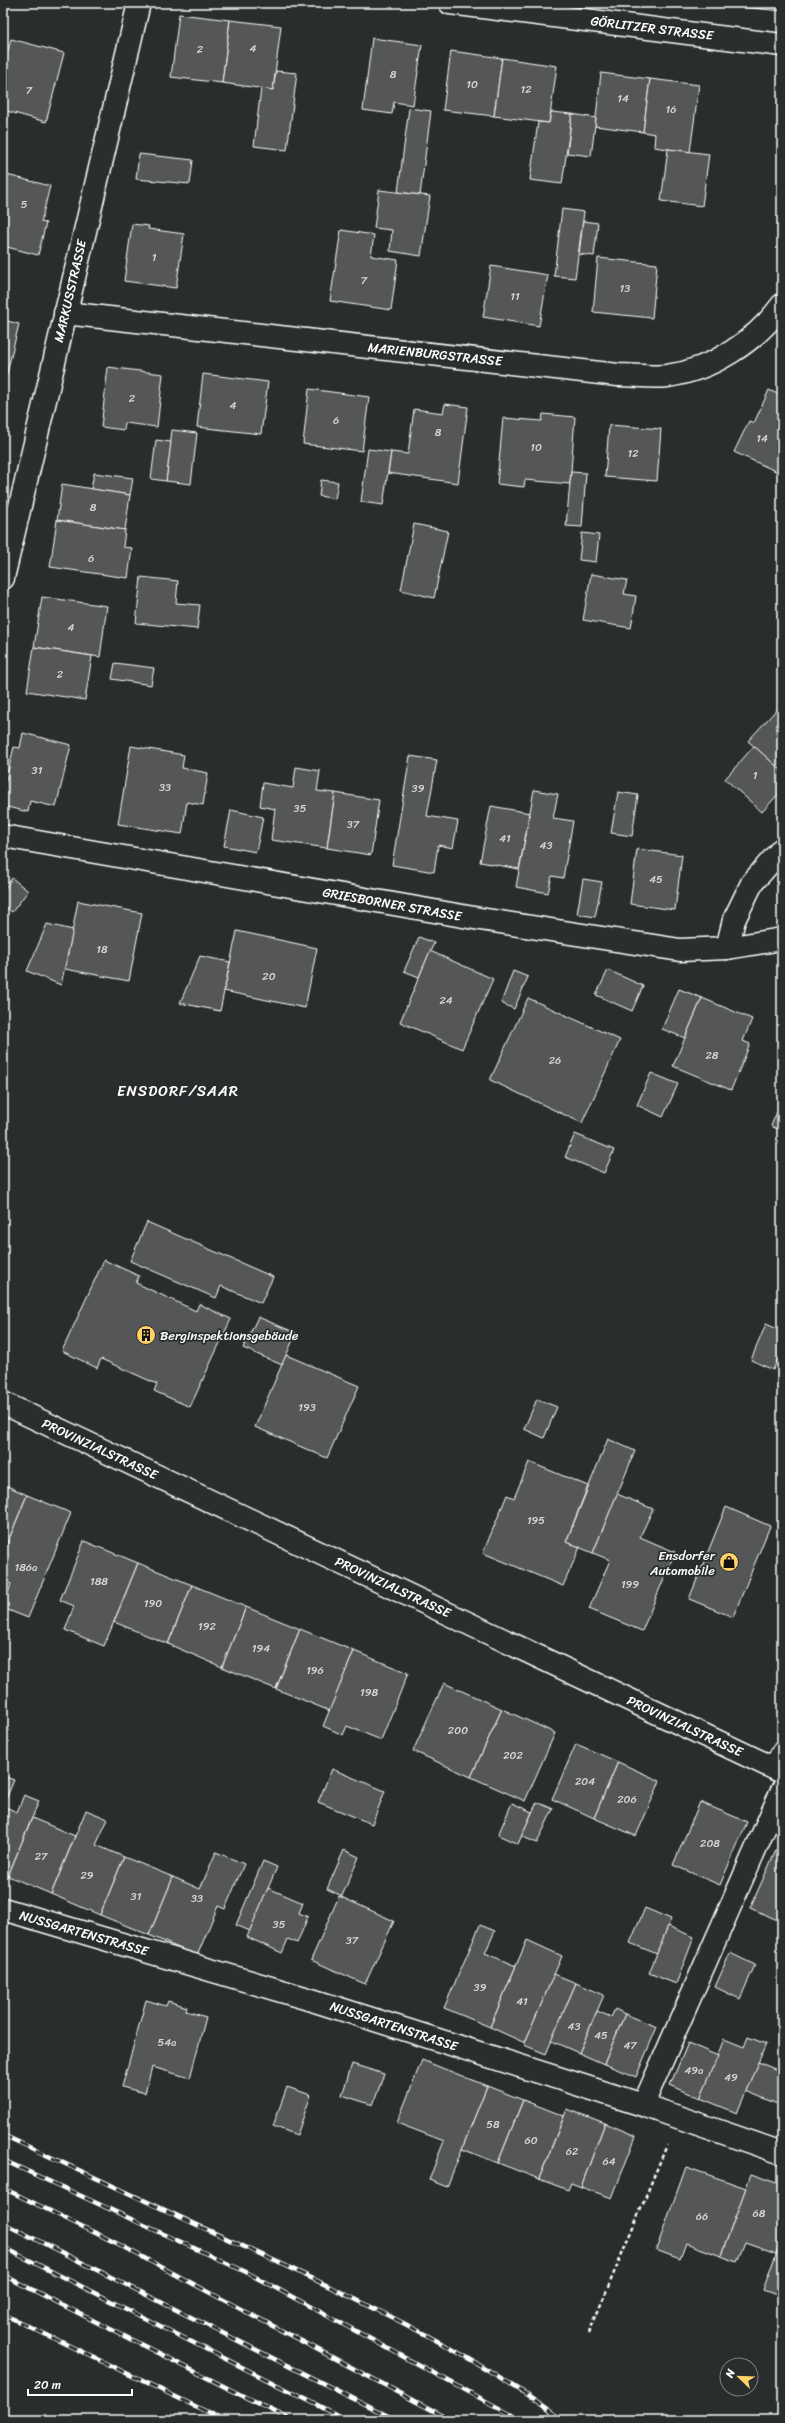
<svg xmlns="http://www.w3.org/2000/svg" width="785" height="2423" viewBox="0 0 785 2423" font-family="Sriracha,sans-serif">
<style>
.building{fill:#555758;stroke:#fff}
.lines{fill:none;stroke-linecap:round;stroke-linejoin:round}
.service-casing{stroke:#fff;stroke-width:24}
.minor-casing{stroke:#fff;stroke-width:25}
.secondary-casing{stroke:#fff;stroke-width:25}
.path{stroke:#fff;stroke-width:2.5;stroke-dasharray:4 3;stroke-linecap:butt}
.service{stroke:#2a2d2e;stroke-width:21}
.minor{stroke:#2a2d2e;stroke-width:22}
.secondary{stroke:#2a2d2e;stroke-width:22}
.rail-casing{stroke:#fff;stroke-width:4.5}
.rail{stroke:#2a2d2e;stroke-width:3;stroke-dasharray:9;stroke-linecap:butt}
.labels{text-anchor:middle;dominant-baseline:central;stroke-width:3.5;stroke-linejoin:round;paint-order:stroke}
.number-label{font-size:11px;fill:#d4d5d5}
.street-label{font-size:13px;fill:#fff;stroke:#2a2d2e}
.poi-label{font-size:13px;fill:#fff;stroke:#2a2d2e;text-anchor:start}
.quarter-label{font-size:15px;letter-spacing:1px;fill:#fff;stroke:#2a2d2e}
</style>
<rect width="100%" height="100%" fill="#2a2d2e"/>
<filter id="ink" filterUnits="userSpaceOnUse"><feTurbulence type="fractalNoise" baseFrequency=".025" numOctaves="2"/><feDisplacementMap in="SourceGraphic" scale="8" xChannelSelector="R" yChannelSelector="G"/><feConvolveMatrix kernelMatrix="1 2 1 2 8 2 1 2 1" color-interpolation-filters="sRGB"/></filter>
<g filter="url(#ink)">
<g class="building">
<path d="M715,3H762V9L715,5Z"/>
<path d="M762,3H782V11L762,9Z"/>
<path d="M179,14L230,20L222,83L171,77Z"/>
<path d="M230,20L281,26L273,90L222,83Z"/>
<path d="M372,38L422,45L413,105L394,102L392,114L363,110Z"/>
<path d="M11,39L64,53L46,122L3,110V70Z"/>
<path d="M451,51L502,58L494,116L443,110Z"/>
<path d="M502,58L557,66L549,123L494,116Z"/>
<path d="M276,71L297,73L287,150L254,146L261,88L273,90Z"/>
<path d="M601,73L650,79L643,132L595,126Z"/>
<path d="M650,79L699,85L690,152L654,147L655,134L643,132Z"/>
<path d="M409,108L431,111L420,195L398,192Z"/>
<path d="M551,112L572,114L562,184L530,180L538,122L549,123Z"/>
<path d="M572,114L596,118L591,156L567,153Z"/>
<path d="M668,149L709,154L702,206L661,201Z"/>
<path d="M139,154L193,160L190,184L136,179Z"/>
<path d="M3,174L50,186L41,222L46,223L38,255L3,246Z"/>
<path d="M379,190L430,196L421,256L390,251L392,230L374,228Z"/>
<path d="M562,209L584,212L575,278L554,276Z"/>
<path d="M583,221L598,223L594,256L579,254Z"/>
<path d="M132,224L149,226L148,229L184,234L176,288L124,281Z"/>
<path d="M341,230L374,235L371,256L398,260L391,310L330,301Z"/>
<path d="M598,258L657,264L652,318L593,312Z"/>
<path d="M491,266L548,275L539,326L483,317Z"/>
<path d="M3,320L19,324L5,381L3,380Z"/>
<path d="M108,367L163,374L157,427L125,423L124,430L101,427Z"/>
<path d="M203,374L268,382L261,434L197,427Z"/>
<path d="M309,389L369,397L362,451L303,444Z"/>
<path d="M769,390L782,396V474L734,452L749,421L754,423Z"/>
<path d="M445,404L468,407L458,483L388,473L391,452L408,454L414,409L443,413Z"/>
<path d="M543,414L575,417L570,484L525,480L524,487L497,484L503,418L542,421Z"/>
<path d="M609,425L661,429L657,481L605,477Z"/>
<path d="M172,430L197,433L191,484L166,481Z"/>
<path d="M156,440L171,442L166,481L151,479Z"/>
<path d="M368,449L391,452L383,505L361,502Z"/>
<path d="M571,472L586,473L582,527L566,526Z"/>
<path d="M94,473L133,478L130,495L91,489Z"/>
<path d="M321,480L338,482L335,499L319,496Z"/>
<path d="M62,484L130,495L125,530L57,520Z"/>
<path d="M57,520L125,530L123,547L132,548L128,578L50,567Z"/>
<path d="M414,524L448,531L434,598L401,590Z"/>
<path d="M582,533L599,535L596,562L579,560Z"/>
<path d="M591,574L627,580L624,594L636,596L631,628L583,620Z"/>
<path d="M141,577L178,581L176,603L200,605L197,629L136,623Z"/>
<path d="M42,597L107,606L100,657L34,647Z"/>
<path d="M34,647L92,656L85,700L27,691Z"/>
<path d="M115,663L154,668L151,685L112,679Z"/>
<path d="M778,708L782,712V771L748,741Z"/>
<path d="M23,733L71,745L56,807L30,801L28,812L3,806V792L14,747L20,748Z"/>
<path d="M131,746L184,755L182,768L208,773L203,805L187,802L182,834L118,824Z"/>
<path d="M754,746L782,771V790L762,812L725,779Z"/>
<path d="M410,756L437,760L427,816L458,821L453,848L438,845L434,872L392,865Z"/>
<path d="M296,767L320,771L317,791L335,793L327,848L271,840L275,809L260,806L263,783L293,788Z"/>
<path d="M534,790L558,794L553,818L573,821L563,878L552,876L548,893L516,887Z"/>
<path d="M618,792L638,795L632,836L611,833Z"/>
<path d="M335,793L379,800L371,855L327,848Z"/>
<path d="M491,806L530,813L519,869L480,862Z"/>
<path d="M231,810L263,817L256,852L224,846Z"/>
<path d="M637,849L682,855L675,910L630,904Z"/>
<path d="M12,878L28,891L12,912L3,905V891Z"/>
<path d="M583,879L602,882L595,917L577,914Z"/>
<path d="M78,901L142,913L129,981L65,969Z"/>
<path d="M47,924L73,930L61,985L27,971Z"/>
<path d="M237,931L317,948L305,1008L224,991Z"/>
<path d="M419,937L434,943L419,977L404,971Z"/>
<path d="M430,951L493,979L462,1049L400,1022Z"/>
<path d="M200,956L230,962L220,1011L180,1003Z"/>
<path d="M608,970L643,986L632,1011L596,995Z"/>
<path d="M513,971L528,977L514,1009L501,1003Z"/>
<path d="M679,989L702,998L685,1038L662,1029Z"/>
<path d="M528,998L620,1040L582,1123L490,1080Z"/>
<path d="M702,998L752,1019L743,1041L750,1044L731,1090L673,1066Z"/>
<path d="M651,1073L678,1084L663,1117L637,1105Z"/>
<path d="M782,1100V1131L771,1126Z"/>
<path d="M575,1134L614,1150L604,1173L565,1157Z"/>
<path d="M147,1222L273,1277L261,1303L221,1286L216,1298L130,1261Z"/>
<path d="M104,1260L139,1276L136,1283L196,1311L199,1304L231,1319L190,1407L154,1391L157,1384L101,1359L97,1368L62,1351Z"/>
<path d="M258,1317L296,1333L282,1365L243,1348Z"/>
<path d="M766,1324L782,1331V1349L773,1370L751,1360Z"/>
<path d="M286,1355L359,1386L327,1458L255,1427Z"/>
<path d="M537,1399L557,1407L544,1438L524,1429Z"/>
<path d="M608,1439L635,1451L593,1553L566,1542Z"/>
<path d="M529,1462L588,1486L566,1542L580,1547L563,1586L483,1553L507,1495L514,1498Z"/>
<path d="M3,1484L27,1495L3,1554Z"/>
<path d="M617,1494L653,1509L640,1537L675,1552L642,1631L589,1609L610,1560L593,1553Z"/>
<path d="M27,1495L71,1513L28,1618L3,1608L11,1584L3,1581V1554Z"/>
<path d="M726,1507L770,1526L733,1617L689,1599Z"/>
<path d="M84,1541L138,1563L104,1646L65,1630L74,1606L60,1600Z"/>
<path d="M138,1563L192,1585L168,1644L114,1622Z"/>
<path d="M192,1585L246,1607L222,1667L168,1644Z"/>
<path d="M246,1607L300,1629L276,1689L222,1667Z"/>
<path d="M300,1629L354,1651L330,1711L276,1689Z"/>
<path d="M354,1651L408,1673L381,1740L347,1726L343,1735L323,1726Z"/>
<path d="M444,1683L502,1709L471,1777L413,1751Z"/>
<path d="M502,1709L555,1733L525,1801L471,1777Z"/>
<path d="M576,1744L618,1762L594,1818L552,1799Z"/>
<path d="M618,1762L660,1781L636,1836L594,1818Z"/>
<path d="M332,1769L385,1791L372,1824L318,1802Z"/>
<path d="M3,1776L14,1780L3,1806L17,1812L24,1795L39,1801L8,1876L3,1874Z"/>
<path d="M537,1802L553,1809L537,1843L521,1836Z"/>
<path d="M700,1802L747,1822L720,1885L673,1865Z"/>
<path d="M512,1803L532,1812L518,1844L498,1835Z"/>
<path d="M86,1810L108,1819L96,1845L124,1857L100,1915L51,1894Z"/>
<path d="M32,1818L75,1836L51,1894L8,1876Z"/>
<path d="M782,1837V1922L750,1908Z"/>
<path d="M344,1850L359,1857L342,1896L327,1889Z"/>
<path d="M216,1852L244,1864L225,1909L218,1906L197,1956L149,1935L173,1877L200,1889Z"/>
<path d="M124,1857L173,1877L149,1935L100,1915Z"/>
<path d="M263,1861L277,1867L250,1931L236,1925Z"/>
<path d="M268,1888L303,1903L299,1913L308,1917L297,1943L288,1939L282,1953L247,1937Z"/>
<path d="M339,1896L394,1921L365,1984L311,1960Z"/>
<path d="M645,1908L671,1919L657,1954L630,1943Z"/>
<path d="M480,1925L495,1931L485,1953L516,1966L490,2027L444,2008Z"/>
<path d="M668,1926L694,1937L676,1984L649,1973Z"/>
<path d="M527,1940L562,1956L525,2043L490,2027Z"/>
<path d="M730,1953L755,1965L740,1999L715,1987Z"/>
<path d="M554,1974L576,1983L546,2054L524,2045Z"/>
<path d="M576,1983L604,1995L579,2053L551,2041Z"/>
<path d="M146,2000L166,2006L168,2001L187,2007L186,2011L206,2017L190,2078L152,2067L145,2093L122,2087Z"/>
<path d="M615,2009L625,2014L604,2064L579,2053L597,2011L611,2017Z"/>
<path d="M625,2014L657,2027L636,2077L604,2064Z"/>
<path d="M748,2037L766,2044L737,2113L700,2098L724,2039L744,2047Z"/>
<path d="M688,2043L718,2056L700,2098L670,2085Z"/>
<path d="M422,2060L487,2086L447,2187L429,2180L444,2141L397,2123Z"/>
<path d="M758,2062L782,2072V2106L746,2091Z"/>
<path d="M352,2064L384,2074L373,2105L342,2095Z"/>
<path d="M487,2086L523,2100L498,2163L462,2149Z"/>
<path d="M287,2087L311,2095L297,2135L273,2126Z"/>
<path d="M523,2100L564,2116L539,2179L498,2163Z"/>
<path d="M567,2109L605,2123L581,2187L571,2183L568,2190L539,2179Z"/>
<path d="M605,2123L636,2136L612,2198L581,2187Z"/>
<path d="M686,2167L746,2188L721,2256L686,2243L680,2259L656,2250Z"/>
<path d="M751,2174L782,2185V2237L776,2253L745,2242L737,2262L721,2256Z"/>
<path d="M782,2237V2297L763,2290Z"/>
</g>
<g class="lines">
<defs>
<path id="service" d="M643,2105L782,1789"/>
<g id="minor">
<path d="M450,3L782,45"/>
<path d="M65,313L618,375C634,375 652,378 667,376C712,370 756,341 782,305"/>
<path d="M3,578L139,3"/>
<path d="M3,836L480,919L680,950L727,948L782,939"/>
<path d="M727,948L734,920L752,883L782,849"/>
<path d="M775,1769L782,1753"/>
<path d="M3,1909L315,2001L643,2105L782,2153"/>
</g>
<path id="secondary" d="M3,1403L782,1772"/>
</defs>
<use href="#service" class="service-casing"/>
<use href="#minor" class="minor-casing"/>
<use href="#secondary" class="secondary-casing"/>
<path class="path" d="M589,2333L667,2145"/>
<use href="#service" class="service"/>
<use href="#minor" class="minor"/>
<use href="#secondary" class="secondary"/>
<defs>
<g id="rail">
<path d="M3,2135C93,2177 183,2219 273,2260C373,2307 474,2354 563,2420"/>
<path d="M3,2160L246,2272L521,2420"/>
<path d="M3,2188L112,2241L451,2420"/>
<path d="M3,2223L396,2420"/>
<path d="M3,2247L347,2420"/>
<path d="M3,2275L291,2420"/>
<path d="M3,2314L224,2420"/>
</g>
</defs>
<use href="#rail" class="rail-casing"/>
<use href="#rail" class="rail"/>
</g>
</g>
<defs>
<symbol id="building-disc" viewBox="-11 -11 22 22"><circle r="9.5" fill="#ffd166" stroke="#2a2d2e"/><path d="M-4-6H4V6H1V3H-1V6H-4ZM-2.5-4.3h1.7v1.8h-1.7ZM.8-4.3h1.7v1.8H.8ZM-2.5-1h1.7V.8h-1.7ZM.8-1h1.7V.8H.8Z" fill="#111"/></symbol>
<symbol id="shop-disc" viewBox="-11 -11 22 22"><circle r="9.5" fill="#ffd166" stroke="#2a2d2e"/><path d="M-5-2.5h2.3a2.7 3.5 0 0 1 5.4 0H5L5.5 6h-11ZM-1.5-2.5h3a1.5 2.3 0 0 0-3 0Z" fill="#111"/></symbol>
</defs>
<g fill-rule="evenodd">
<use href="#building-disc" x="135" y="1324" width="22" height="22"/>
<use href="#shop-disc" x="718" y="1551" width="22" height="22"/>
</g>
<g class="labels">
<g class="number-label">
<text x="253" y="48">4</text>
<text x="200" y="49">2</text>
<text x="393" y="74">8</text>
<text x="472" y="84">10</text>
<text x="526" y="89">12</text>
<text x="29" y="90">7</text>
<text x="623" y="98">14</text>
<text x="671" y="109">16</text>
<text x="24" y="204">5</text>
<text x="154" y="257">1</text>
<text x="364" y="280">7</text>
<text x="625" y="288">13</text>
<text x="515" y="296">11</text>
<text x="132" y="398">2</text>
<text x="233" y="405">4</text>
<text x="336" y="420">6</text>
<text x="438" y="432">8</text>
<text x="762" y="438">14</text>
<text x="536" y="447">10</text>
<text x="633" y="453">12</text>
<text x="93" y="507">8</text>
<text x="91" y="558">6</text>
<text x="71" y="627">4</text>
<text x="60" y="674">2</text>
<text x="37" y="770">31</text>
<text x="755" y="775">1</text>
<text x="165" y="787">33</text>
<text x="418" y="788">39</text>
<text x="300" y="808">35</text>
<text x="353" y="824">37</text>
<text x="505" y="838">41</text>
<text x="546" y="845">43</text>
<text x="656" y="879">45</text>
<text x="102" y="949">18</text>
<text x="269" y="976">20</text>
<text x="446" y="1000">24</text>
<text x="712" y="1055">28</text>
<text x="555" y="1060">26</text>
<text x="307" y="1407">193</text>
<text x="536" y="1520">195</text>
<text x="26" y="1567">186a</text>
<text x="99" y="1581">188</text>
<text x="630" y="1584">199</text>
<text x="153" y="1603">190</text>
<text x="207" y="1626">192</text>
<text x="261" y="1648">194</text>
<text x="315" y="1670">196</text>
<text x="369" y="1692">198</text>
<text x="458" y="1730">200</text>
<text x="513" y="1755">202</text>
<text x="585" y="1781">204</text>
<text x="627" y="1799">206</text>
<text x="710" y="1843">208</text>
<text x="41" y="1856">27</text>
<text x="87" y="1875">29</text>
<text x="136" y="1896">31</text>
<text x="197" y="1898">33</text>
<text x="279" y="1924">35</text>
<text x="352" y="1940">37</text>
<text x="480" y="1987">39</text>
<text x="522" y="2001">41</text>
<text x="574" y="2026">43</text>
<text x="601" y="2035">45</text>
<text x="167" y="2042">54a</text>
<text x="630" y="2045">47</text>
<text x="694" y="2070">49a</text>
<text x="731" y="2077">49</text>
<text x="493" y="2124">58</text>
<text x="531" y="2140">60</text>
<text x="572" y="2151">62</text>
<text x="609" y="2161">64</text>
<text x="759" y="2213">68</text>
<text x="702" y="2216">66</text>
</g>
<g class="street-label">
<text transform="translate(652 28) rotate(7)">GÖRLITZER STRASSE</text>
<text transform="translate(70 291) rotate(-77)">MARKUSSTRASSE</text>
<text transform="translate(435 354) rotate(6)">MARIENBURGSTRASSE</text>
<text transform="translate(392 904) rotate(10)">GRIESBORNER STRASSE</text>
<text transform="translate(100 1449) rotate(25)">PROVINZIALSTRASSE</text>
<text transform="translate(393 1587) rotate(25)">PROVINZIALSTRASSE</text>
<text transform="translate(685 1726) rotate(25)">PROVINZIALSTRASSE</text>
<text transform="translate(84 1933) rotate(16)">NUSSGARTENSTRASSE</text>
<text transform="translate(394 2026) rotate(18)">NUSSGARTENSTRASSE</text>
</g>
<g class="poi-label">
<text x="160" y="1335">Berginspektionsgebäude</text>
<text x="715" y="1555" text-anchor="end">Ensdorfer<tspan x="715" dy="15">Automobile</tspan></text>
</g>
<g class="quarter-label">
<text x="178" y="1091">ENSDORF/SAAR</text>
</g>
</g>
<rect width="785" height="2423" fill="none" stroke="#2a2d2e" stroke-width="16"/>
<rect x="8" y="8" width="769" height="2407" fill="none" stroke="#fff" stroke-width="1.5" filter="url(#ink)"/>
<g transform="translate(739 2377) rotate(293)"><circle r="19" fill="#2a2d2e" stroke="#7f8182"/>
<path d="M0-3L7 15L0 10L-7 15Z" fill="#ffd166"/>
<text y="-6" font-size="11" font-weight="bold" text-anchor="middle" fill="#ffffff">N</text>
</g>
<path d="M28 2389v6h104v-6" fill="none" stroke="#ffffff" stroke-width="2"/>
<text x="34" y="2389" font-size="12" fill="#ffffff" stroke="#2a2d2e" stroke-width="3" paint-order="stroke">20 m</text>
</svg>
